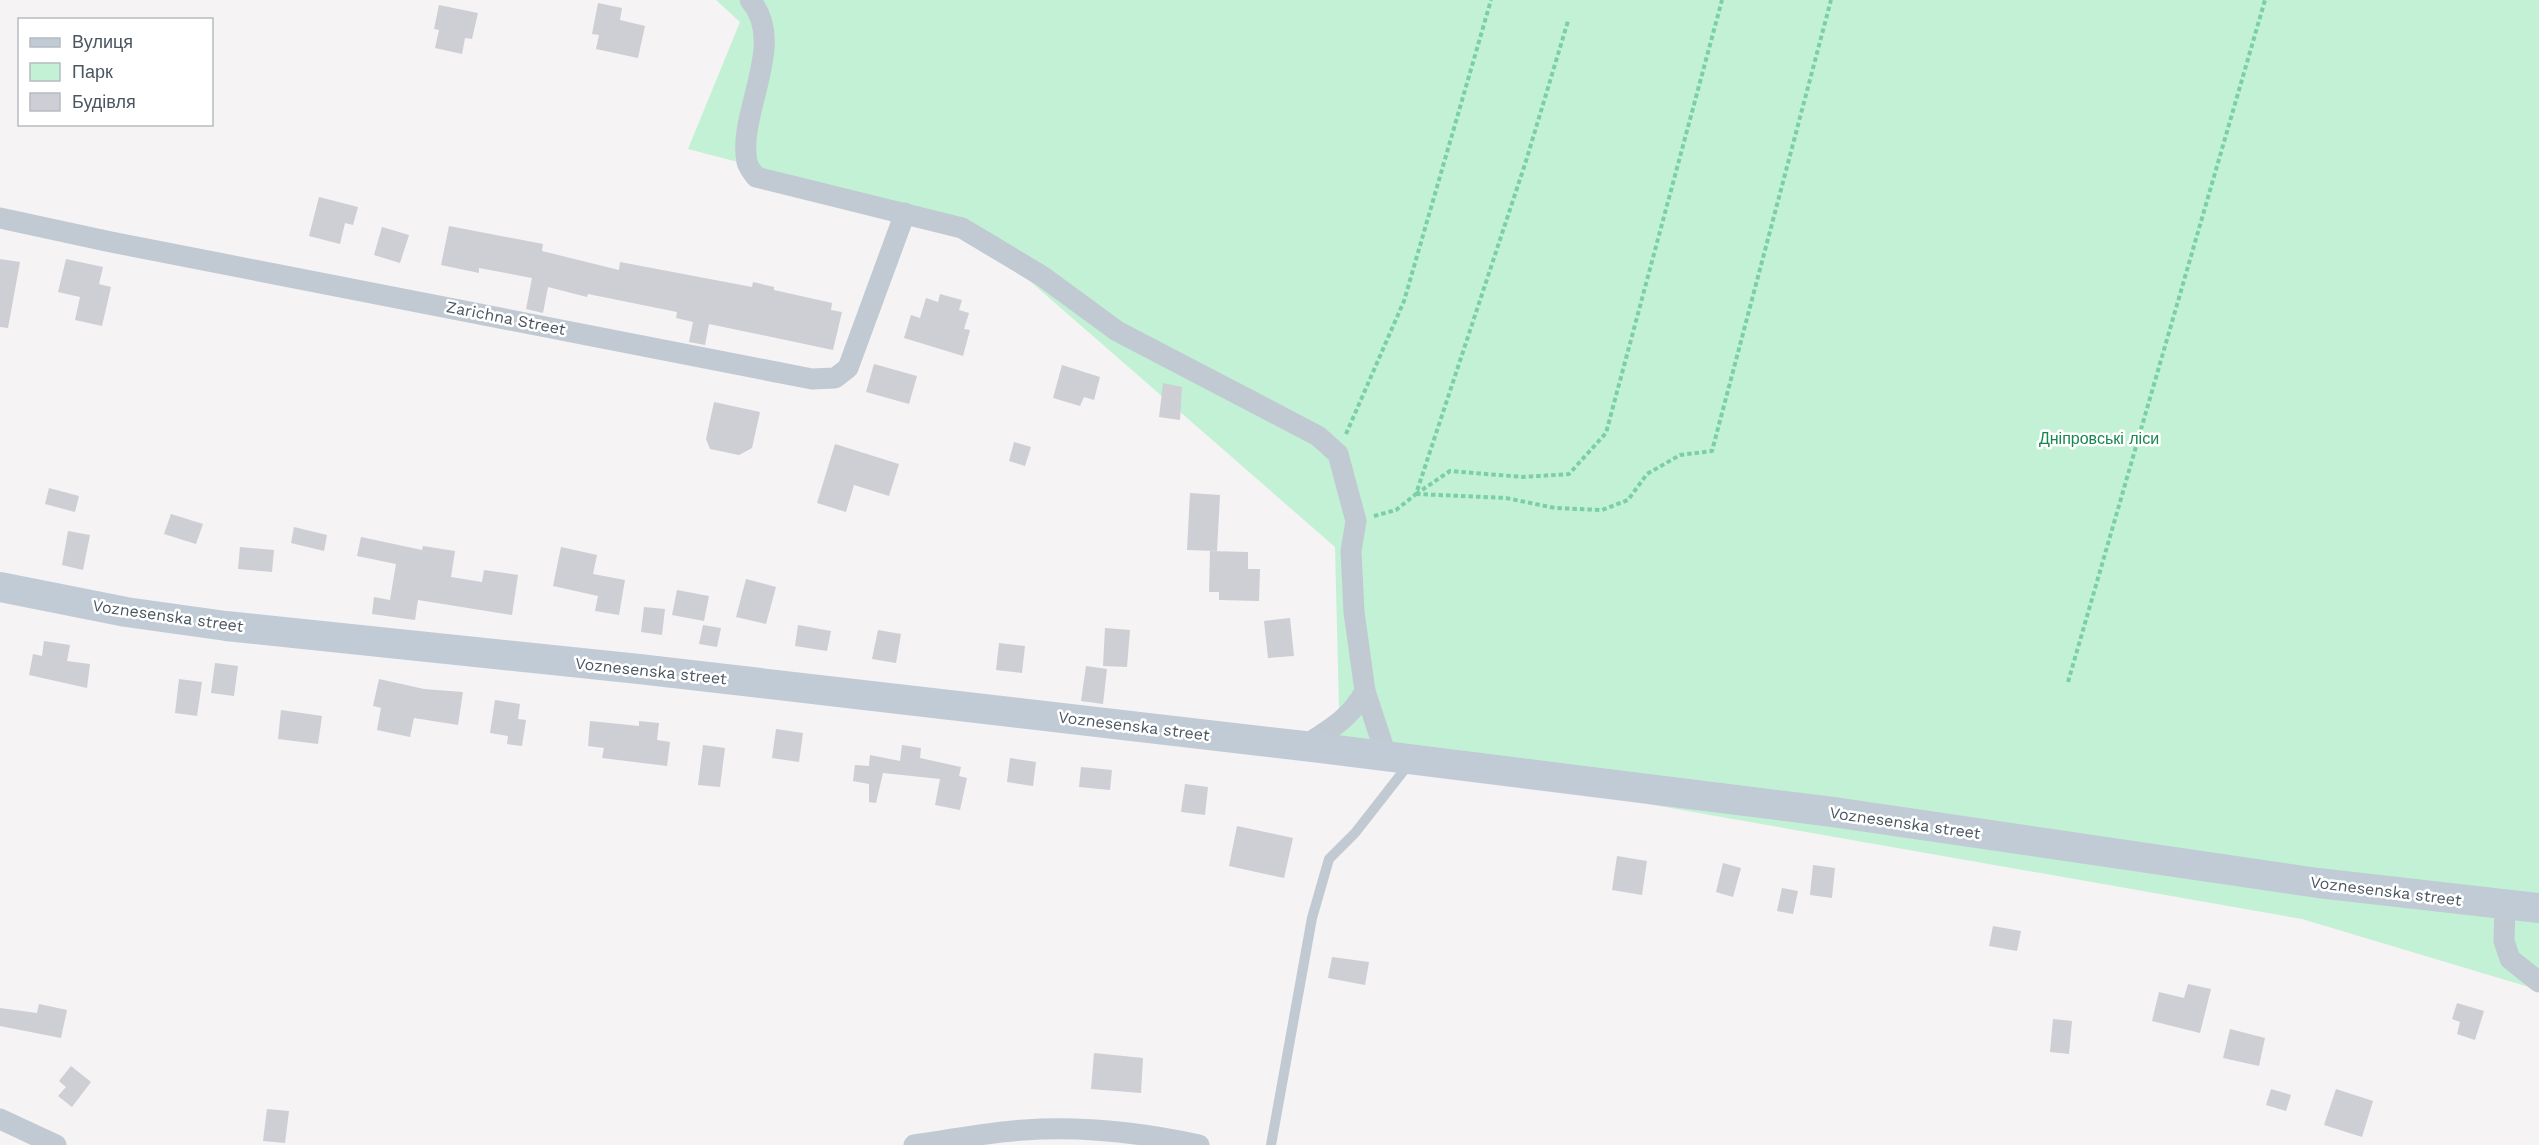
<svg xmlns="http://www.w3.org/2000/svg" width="2539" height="1145" viewBox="0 0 2539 1145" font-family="'Work Sans',sans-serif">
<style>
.green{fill:#c3f1d5}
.building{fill:#cdcfd5}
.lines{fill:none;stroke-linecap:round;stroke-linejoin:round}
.path{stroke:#7ad0a6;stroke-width:4;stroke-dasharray:4.5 3;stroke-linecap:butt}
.service{stroke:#c1cad2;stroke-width:10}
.minor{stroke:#c1cad2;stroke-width:21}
.secondary{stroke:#c1cbd6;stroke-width:30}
.labels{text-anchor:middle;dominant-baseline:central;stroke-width:5;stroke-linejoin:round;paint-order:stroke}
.street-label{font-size:16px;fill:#4a5661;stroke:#fff}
.park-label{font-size:16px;fill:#17864f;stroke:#fff}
</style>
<rect width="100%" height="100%" fill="#f5f3f3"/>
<path class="green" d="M716,0H2539V990L2302,919L1340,750L1335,547L978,236L916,208L688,149L740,22Z"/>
<g class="building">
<path d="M598,3L622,8L620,20L645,26L638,58L596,49L599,35L592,34Z"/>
<path d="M439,5L478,13L472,39L465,38L462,54L435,48L439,30L434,29Z"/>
<path d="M319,197L358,207L353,225L345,223L340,244L309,236Z"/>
<path d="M449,226L543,244L542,251L619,270L620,262L752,287L753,282L774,287V290L832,303L831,310L842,312L833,350L709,324L705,345L689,342L693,322L676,318L677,312L588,294L587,297L548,287L543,313L526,309L532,278L479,268V273L441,265Z"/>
<path d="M382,227L409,235L400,263L374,255Z"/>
<path d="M0,259L20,262L8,328L0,327Z"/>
<path d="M66,259L103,267L99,284L111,287L102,326L75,320L80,297L58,292Z"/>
<path d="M940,294L962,300L959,310L969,313L964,329L970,330L963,356L904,338L911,315L920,318L926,298L938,302Z"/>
<path d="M874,364L917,376L909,404L866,392Z"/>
<path d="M1062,365L1100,377L1094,400L1084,397L1080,406L1053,398Z"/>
<path d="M1163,383L1182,387L1180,420L1159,417Z"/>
<path d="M714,402L760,412L752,448L739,455L710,449L706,439Z"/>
<path d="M1014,442L1031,447L1025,466L1009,461Z"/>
<path d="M835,444L899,464L889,496L854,485L846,512L817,503Z"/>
<path d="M49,488L79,496L75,512L45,504Z"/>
<path d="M1190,493L1220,495L1217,551L1187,550Z"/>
<path d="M171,514L203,524L196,544L164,534Z"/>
<path d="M294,527L327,535L324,551L291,543Z"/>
<path d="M68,531L90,535L83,570L62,565Z"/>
<path d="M361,537L422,550L423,546L455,551L451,577L482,582L484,570L518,575L512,615L418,600L415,620L372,614L374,597L390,600L396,564L357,556Z"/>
<path d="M240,547L274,550L272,572L238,569Z"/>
<path d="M561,547L597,555L593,574L625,580L619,615L595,611L598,596L553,586Z"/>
<path d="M1210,551L1248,552V569H1260L1259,601L1219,600V592H1209Z"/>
<path d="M746,579L776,587L766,624L736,617Z"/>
<path d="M677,590L709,596L704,621L672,615Z"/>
<path d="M644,607L665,609L662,635L641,632Z"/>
<path d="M1290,618L1294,656L1268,658L1264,621Z"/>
<path d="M703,625L721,628L717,647L699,644Z"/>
<path d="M798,625L831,631L827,651L795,646Z"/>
<path d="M1105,628L1130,630L1127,667L1103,666Z"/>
<path d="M878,630L901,634L896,663L872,659Z"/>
<path d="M44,641L70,645L67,661L90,664L87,688L29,675L33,654L42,656Z"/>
<path d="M999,643L1025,646L1022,673L996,670Z"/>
<path d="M215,663L238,666L234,696L211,693Z"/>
<path d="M1086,666L1107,669L1103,704L1081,701Z"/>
<path d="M179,679L202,682L197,716L175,713Z"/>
<path d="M379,679L424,689L463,692L458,725L414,718L410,737L377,730L381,708L373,706Z"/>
<path d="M495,700L520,704L518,719L526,720L522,746L507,744L508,736L490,733Z"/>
<path d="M281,710L322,716L318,744L278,739Z"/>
<path d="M590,721L639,726V721L659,723L657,740L670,742L667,766L602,758L604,748L588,746Z"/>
<path d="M776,729L803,733L799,762L772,758Z"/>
<path d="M703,745L725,748L720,787L698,785Z"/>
<path d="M902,745L921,748L920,758L961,767L959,776L967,778L960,810L935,805L940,779L883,773L876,803L869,802V784L853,781L855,765L869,766L870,755L900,761Z"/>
<path d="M1010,758L1036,762L1033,786L1007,782Z"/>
<path d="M1081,767L1112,770L1110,790L1079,787Z"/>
<path d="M1185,784L1208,787L1205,815L1181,812Z"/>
<path d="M1237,826L1293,838L1284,878L1229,866Z"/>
<path d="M1617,856L1647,861L1642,895L1612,890Z"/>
<path d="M1723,863L1741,868L1733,897L1716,892Z"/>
<path d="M1813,865L1835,868L1832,898L1810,895Z"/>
<path d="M1782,888L1798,891L1793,914L1777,911Z"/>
<path d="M1993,926L2021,931L2017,951L1989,946Z"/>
<path d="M1332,957L1369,962L1365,985L1328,978Z"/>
<path d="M2188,984L2211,989L2200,1033L2152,1021L2159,992L2184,998Z"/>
<path d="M2457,1003L2484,1011L2475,1040L2457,1034L2460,1022L2452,1019Z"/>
<path d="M39,1004L67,1010L61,1038L0,1026V1008L37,1013Z"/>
<path d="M2053,1019L2072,1021L2069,1054L2050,1052Z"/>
<path d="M2230,1029L2265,1038L2259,1066L2223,1058Z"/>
<path d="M1094,1053L1143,1058L1141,1093L1091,1089Z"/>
<path d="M71,1066L91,1082L72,1107L58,1096L66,1087L59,1081Z"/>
<path d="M2271,1089L2291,1095L2286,1111L2266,1105Z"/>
<path d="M2336,1089L2373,1101L2362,1137L2324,1125Z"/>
<path d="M267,1109L289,1111L285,1143L263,1141Z"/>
</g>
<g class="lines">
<g class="path">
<path d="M1346,434L1404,301L1491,0"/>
<path d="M1416,494L1506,498L1555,508L1602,510L1628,500L1647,474L1680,455L1712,451L1831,0"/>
<path d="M1416,494L1450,471L1523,477L1569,474L1606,433L1722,0"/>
<path d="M1374,516L1396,510L1416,494L1526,161L1568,21"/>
<path d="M2068,682L2265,0"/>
</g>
<path class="service" d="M1271,1145L1312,918L1329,859L1355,833L1409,764"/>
<g class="minor">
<path d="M750,0C788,43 737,113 747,162C748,167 753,173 756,177L962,228L1042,276L1117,331L1318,436L1338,454L1356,521L1351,551L1354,612L1365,691L1387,758"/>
<path d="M0,218L111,242L812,379L835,378L848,368L905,213"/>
<path d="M1304,746C1329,730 1351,718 1365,691"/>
<path d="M2505,905L2504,941L2510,959L2539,982"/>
<path d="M0,1119L56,1145"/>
<path d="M914,1145C951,1140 988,1132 1024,1130C1082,1126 1143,1133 1199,1145"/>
</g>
<path class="secondary" d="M0,587L126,612L226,626L639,669L1304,746L1833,812L2318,883L2539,908"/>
</g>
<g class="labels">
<g class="street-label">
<text transform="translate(506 318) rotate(11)">Zarichna Street</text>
<text transform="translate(168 616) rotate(8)">Voznesenska street</text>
<text transform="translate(651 671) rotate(6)">Voznesenska street</text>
<text transform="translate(1134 726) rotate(7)">Voznesenska street</text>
<text transform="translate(1905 823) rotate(8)">Voznesenska street</text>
<text transform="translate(2386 891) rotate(7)">Voznesenska street</text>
</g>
<g class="park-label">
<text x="2099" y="438">Дніпровські ліси</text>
</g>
</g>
<rect x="18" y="18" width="195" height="108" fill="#ffffff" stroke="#b7bbc0" stroke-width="1.5"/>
<rect x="30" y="38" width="30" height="9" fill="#c1cbd6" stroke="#b7bbc0" stroke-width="1.5"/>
<text x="72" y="48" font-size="18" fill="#4a5661">Вулиця</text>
<rect x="30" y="63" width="30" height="18" fill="#c3f1d5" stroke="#b7bbc0" stroke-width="1.5"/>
<text x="72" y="78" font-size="18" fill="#4a5661">Парк</text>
<rect x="30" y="93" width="30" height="18" fill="#cdcfd5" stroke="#b7bbc0" stroke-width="1.5"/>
<text x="72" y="108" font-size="18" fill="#4a5661">Будівля</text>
</svg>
